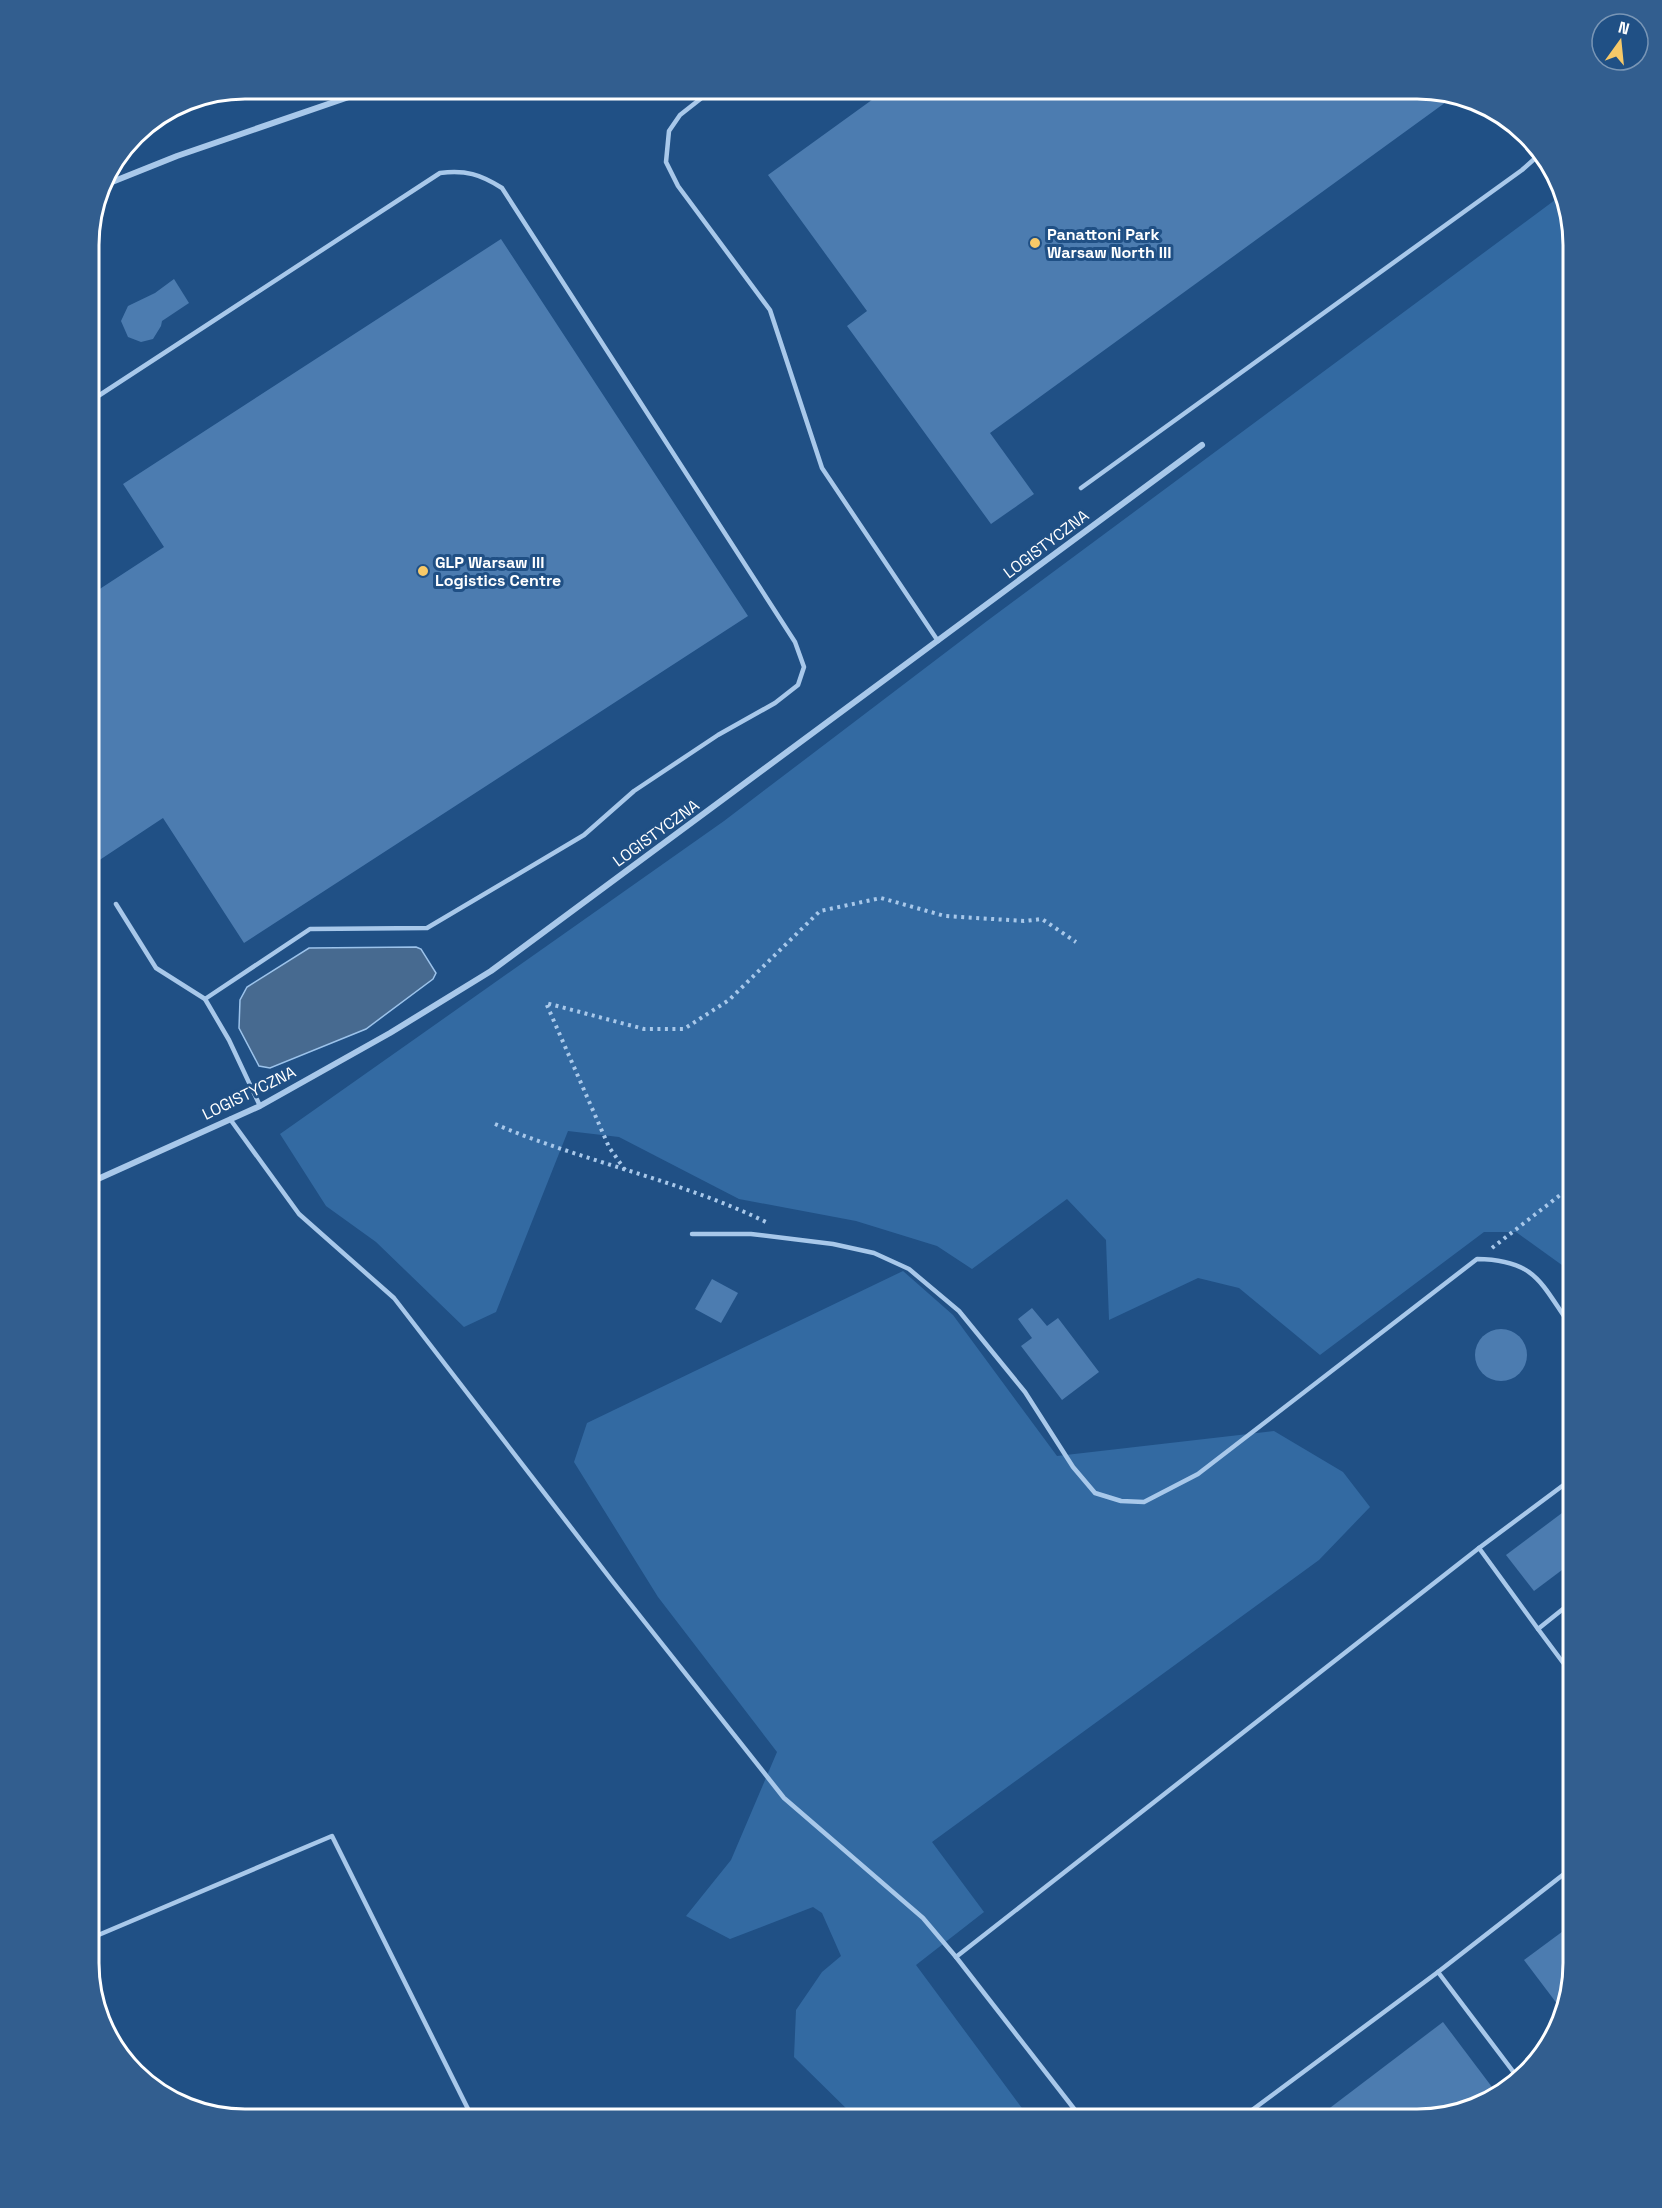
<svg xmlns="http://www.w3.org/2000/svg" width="1662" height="2208" viewBox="0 0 1662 2208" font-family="'Space Grotesk',sans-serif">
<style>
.green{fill:#336aa2}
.water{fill:#476a90;stroke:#9cc3eb;stroke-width:1.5}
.building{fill:#4c7cb0}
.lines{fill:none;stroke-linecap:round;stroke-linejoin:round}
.path{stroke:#a8c8ea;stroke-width:4;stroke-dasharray:3 4.5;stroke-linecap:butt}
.lane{stroke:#a8c8ea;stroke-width:4.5}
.street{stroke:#a8c8ea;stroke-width:6}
.poi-dot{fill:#f7c968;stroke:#205085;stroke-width:2}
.labels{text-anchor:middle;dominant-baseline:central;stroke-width:6;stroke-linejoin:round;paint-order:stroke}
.poi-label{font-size:16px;font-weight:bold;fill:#fff;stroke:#205085;text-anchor:start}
.street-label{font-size:16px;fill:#fff;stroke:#205085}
.rim{fill:none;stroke:#fff;stroke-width:3}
</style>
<rect width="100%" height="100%" fill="#205085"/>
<g class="green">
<path d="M1559,197L1573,245V1273L1516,1232H1484L1320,1355L1239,1288L1198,1278L1109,1320L1106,1240L1067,1199L972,1269L937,1246L856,1221L739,1199L619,1137L568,1131L496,1312L464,1327L376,1242L326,1206L280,1134L724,821L987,621Z"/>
<path d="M903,1271L953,1315L1057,1456L1274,1431L1343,1472L1370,1507L1319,1560L932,1842L984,1912L916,1965L1030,2119H857L794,2057L796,2010L822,1972L841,1956L822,1913L813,1907L730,1939L686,1916L731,1860L777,1752L658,1597L574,1462L587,1423Z"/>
</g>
<path class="water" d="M416,947L421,949L436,973L433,979L366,1029L270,1068L259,1066L239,1028L240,1000L247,987L309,948Z"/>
<g class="building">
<path d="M887,89H1427L1453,97L990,433L1034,494L991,524L847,326L867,311L768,175Z"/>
<path d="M501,239L748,616L244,943L163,818L89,867V596L164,547L123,484Z"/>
<path d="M174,279L189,303L162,321L161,326L153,339L141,342L128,337L121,321L128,306L155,293Z"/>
<path d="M712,1279L738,1293L721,1323L695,1309Z"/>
<path d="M1032,1308L1047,1326L1058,1318L1099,1372L1062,1400L1021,1346L1032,1338L1018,1319Z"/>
<circle cx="1501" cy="1355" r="26"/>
<path d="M1574,1504V1561L1534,1591L1506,1555Z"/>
<path d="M1574,1923V1963L1561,2009L1524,1960Z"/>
<path d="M1443,2022L1498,2095L1417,2120H1314Z"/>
</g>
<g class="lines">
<g class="path">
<path d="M495,1124C584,1162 680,1180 766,1222"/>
<path d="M625,1170L609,1147L546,1003L644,1029H684L729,1000L820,911L881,898L945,916L1024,921L1042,919L1076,942"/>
<path d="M1492,1248L1573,1185"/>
</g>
<g class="lane">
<path d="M713,89L680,115L669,131L666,162L678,186L770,310L822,468L938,641"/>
<path d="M89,402L440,173C466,170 480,174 502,188L795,642L804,667L798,685L775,703L718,735L634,791L584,835L427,928L310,929L205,999"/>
<path d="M1081,488L1522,170L1541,153"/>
<path d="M116,904L156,968L205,999L229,1040L260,1106"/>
<path d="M230,1119L299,1214L394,1298L613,1582L784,1798L923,1918L956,1957"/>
<path d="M692,1234H751L833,1244L874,1253L909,1269L959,1311L1025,1392L1073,1467L1095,1493L1121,1501L1144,1502L1198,1474L1477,1259C1538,1260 1541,1285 1573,1329"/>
<path d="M1479,1548L1573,1478"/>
<path d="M1573,1676L1538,1629L1573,1601"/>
<path d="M89,1939L332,1836L473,2119"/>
<path d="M1438,1972L1518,2078"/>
<path d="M1082,2119L956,1957L1479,1548L1538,1629"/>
<path d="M1240,2119L1438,1972L1573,1867"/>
</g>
<g class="street">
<path d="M102,186L177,156L372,89"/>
<path d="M89,1183L260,1106L390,1033L491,971L1202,445"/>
</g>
</g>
<g class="poi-dot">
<circle cx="1035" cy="243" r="6"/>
<circle cx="423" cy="571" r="6"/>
</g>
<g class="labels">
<g class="poi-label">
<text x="1047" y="234">Panattoni Park<tspan x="1047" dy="18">Warsaw North III</tspan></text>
<text x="435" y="562">GLP Warsaw III<tspan x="435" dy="18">Logistics Centre</tspan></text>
</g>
<g class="street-label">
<text transform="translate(1046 544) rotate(-37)">LOGISTYCZNA</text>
<text transform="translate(656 833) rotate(-36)">LOGISTYCZNA</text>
<text transform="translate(249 1093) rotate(-26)">LOGISTYCZNA</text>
</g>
</g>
<path d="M0 0H1662V2208H0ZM245 99H1417A146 146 0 0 1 1563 245V1963A146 146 0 0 1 1417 2109H245A146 146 0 0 1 99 1963V245A146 146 0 0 1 245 99Z" fill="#325e8f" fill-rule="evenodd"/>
<path class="rim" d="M245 99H1417A146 146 0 0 1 1563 245V1963A146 146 0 0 1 1417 2109H245A146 146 0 0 1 99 1963V245A146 146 0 0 1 245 99Z"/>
<g transform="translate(1620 42) rotate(15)"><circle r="28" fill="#205085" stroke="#7996b6" stroke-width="1.5"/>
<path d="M0-4.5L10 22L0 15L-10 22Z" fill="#f7c968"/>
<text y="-9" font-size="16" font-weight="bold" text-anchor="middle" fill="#ffffff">N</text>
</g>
</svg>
